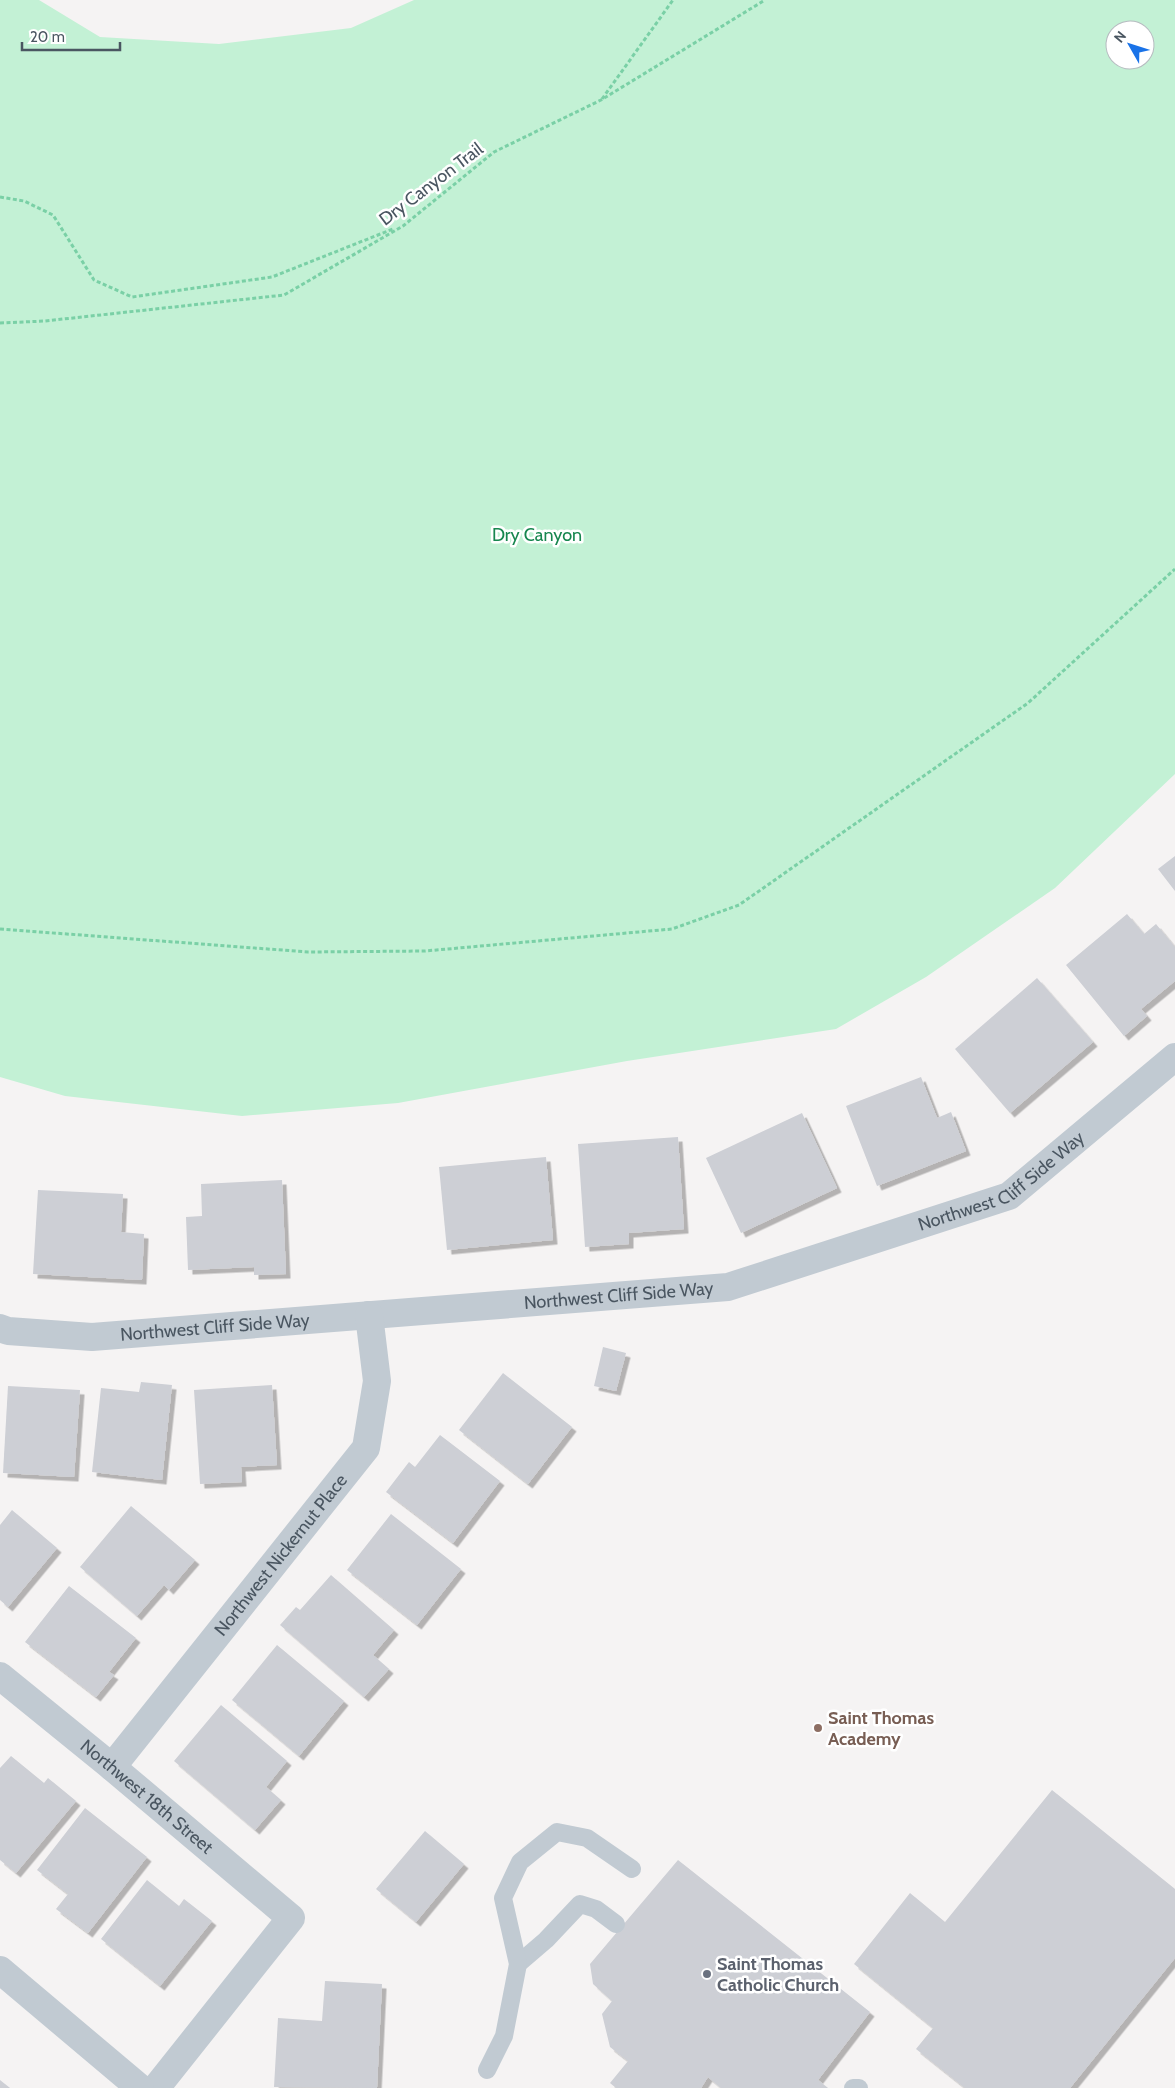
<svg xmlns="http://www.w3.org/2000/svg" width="1175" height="2088" viewBox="0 0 1175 2088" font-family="Cabin,sans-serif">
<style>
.green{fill:#c3f1d5;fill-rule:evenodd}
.building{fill:#cdcfd5;filter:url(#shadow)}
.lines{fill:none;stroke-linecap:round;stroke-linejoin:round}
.path{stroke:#7ad0a6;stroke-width:3;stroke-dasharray:4 2.5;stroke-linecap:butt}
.lane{stroke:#c1cad2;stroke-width:18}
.street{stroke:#c1cad2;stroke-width:28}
.education-dot{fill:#8d6e63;stroke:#fff;stroke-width:2}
.worship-dot{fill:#6b7280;stroke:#fff;stroke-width:2}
.labels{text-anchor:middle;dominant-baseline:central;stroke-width:5;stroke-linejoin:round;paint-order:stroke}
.street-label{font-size:18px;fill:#4a5661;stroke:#fff}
.park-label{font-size:18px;fill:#17864f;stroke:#fff}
.education-label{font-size:18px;font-weight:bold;fill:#785e54;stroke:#fff;text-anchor:start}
.worship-label{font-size:18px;font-weight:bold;fill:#5b616d;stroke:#fff;text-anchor:start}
</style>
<defs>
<filter id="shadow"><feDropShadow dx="4.5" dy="4.5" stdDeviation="0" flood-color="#0004"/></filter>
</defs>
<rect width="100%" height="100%" fill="#f5f3f3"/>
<path class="green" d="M0,0H39L100,37L219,44L351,28L414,0H1175V774L1055,888L926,977L836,1029L627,1061L398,1103L242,1116L65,1096L0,1077ZM1115,30H1145V60H1115Z"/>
<g class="building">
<path d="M1175,856V891L1158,869Z"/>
<path d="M1127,914L1144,934L1156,924L1175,947V981L1141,1009L1147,1016L1124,1036L1066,965Z"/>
<path d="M1037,978L1093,1042L1010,1113L955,1049Z"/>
<path d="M921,1077L937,1118L951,1112L966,1151L877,1186L846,1106Z"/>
<path d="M802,1113L837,1188L741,1233L706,1158Z"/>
<path d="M678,1137L684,1229L629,1233V1244L585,1247L578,1144Z"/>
<path d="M546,1157L553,1240L447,1250L439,1167Z"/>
<path d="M282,1180L286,1274L254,1275V1267L188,1270L186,1217L202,1216L201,1184Z"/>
<path d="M38,1190L123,1194L121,1232L144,1234L142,1280L33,1274Z"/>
<path d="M603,1347L626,1353L616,1391L594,1386Z"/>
<path d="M503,1373L572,1427L528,1484L459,1430Z"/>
<path d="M141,1382L172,1385L162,1480L92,1472L101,1388L139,1392Z"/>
<path d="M272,1385L277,1465L241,1467L242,1482L200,1484L194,1390Z"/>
<path d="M8,1386L80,1390L74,1477L3,1473Z"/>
<path d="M440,1435L500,1481L453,1543L386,1492L409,1462L415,1467Z"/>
<path d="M131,1506L195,1560L169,1590L164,1585L137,1616L80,1567Z"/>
<path d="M12,1510L57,1548L8,1607L0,1600V1525Z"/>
<path d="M391,1514L461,1569L417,1625L347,1570Z"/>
<path d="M331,1575L394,1630L373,1655L389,1669L364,1697L280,1625L296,1607L300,1610Z"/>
<path d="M69,1586L136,1638L109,1672L114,1675L96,1697L25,1642Z"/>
<path d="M277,1645L344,1701L299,1756L232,1700Z"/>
<path d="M221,1705L287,1761L266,1787L281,1800L255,1830L174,1761Z"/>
<path d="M11,1756L44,1783L48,1778L76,1801L16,1873L0,1860V1768Z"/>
<path d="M1052,1790L1175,1889V1958L1070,2088H965L916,2049L933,2028L854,1964L910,1893L945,1922Z"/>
<path d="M85,1808L147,1857L88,1933L56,1909L68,1894L37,1870Z"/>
<path d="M425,1831L464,1864L416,1922L376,1889Z"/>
<path d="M678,1860L870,2012L818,2080L828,2088H721L708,2077L701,2088H616L610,2083L628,2061L610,2047L602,2014L612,2001L593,1984L590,1964Z"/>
<path d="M147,1880L179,1906L184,1899L212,1921L160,1986L101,1939Z"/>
<path d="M325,1981L382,1984L377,2088L274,2087L278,2018L322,2021Z"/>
<path d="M0,2080L10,2088H0Z"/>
</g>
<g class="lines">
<g class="path">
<path d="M602,99L673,0"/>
<path d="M0,197L24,201L53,215L94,280L132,297L272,277L393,229"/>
<path d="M0,323L45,321L284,295L403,226L494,152L601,100L765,0"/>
<path d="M0,929L308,952L425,951L672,929L739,905L1028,703L1175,569"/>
</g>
<g class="lane">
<path d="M518,1964L546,1940L580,1904L596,1909L616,1924"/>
<path d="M487,2070L504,2036L518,1964L503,1898L520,1862L557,1832L587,1838L632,1869"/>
<path d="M853,2088H859"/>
</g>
<g class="street">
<path id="s1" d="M0,1328L8,1331L92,1337L728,1287L1009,1196L1175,1057"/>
<path id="s2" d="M0,1676L112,1767L291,1918L156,2088"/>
<path id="s3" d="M112,1767L366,1448L377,1381L369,1315"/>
<path d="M0,1970L140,2088"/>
</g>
</g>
<circle class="education-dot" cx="818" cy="1728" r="5"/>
<circle class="worship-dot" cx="707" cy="1974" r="5"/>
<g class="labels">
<g class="street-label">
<text transform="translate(431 184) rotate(-37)">Dry Canyon Trail</text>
<text stroke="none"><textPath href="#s1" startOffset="1026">Northwest Cliff Side Way</textPath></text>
<text stroke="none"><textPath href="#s1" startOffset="621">Northwest Cliff Side Way</textPath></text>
<text stroke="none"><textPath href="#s1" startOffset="216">Northwest Cliff Side Way</textPath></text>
<text stroke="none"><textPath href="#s3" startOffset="271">Northwest Nickernut Place</textPath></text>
<text stroke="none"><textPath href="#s2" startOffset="190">Northwest 18th Street</textPath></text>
</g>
<g class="park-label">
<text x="537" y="535">Dry Canyon</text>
</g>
<g class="education-label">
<text x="828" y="1718">Saint Thomas<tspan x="828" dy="21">Academy</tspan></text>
</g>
<g class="worship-label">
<text x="717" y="1964">Saint Thomas<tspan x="717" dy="21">Catholic Church</tspan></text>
</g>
</g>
<g transform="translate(1130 45) rotate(309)"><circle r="24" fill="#ffffff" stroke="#b7bbc0"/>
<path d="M0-4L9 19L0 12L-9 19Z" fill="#1a73e8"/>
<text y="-8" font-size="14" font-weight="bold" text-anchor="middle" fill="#4a5661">N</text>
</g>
<path d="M22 42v8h98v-8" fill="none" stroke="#4a5661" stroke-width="2.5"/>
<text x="30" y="42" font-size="15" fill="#4a5661" stroke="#ffffff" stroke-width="4" paint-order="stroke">20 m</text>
</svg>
